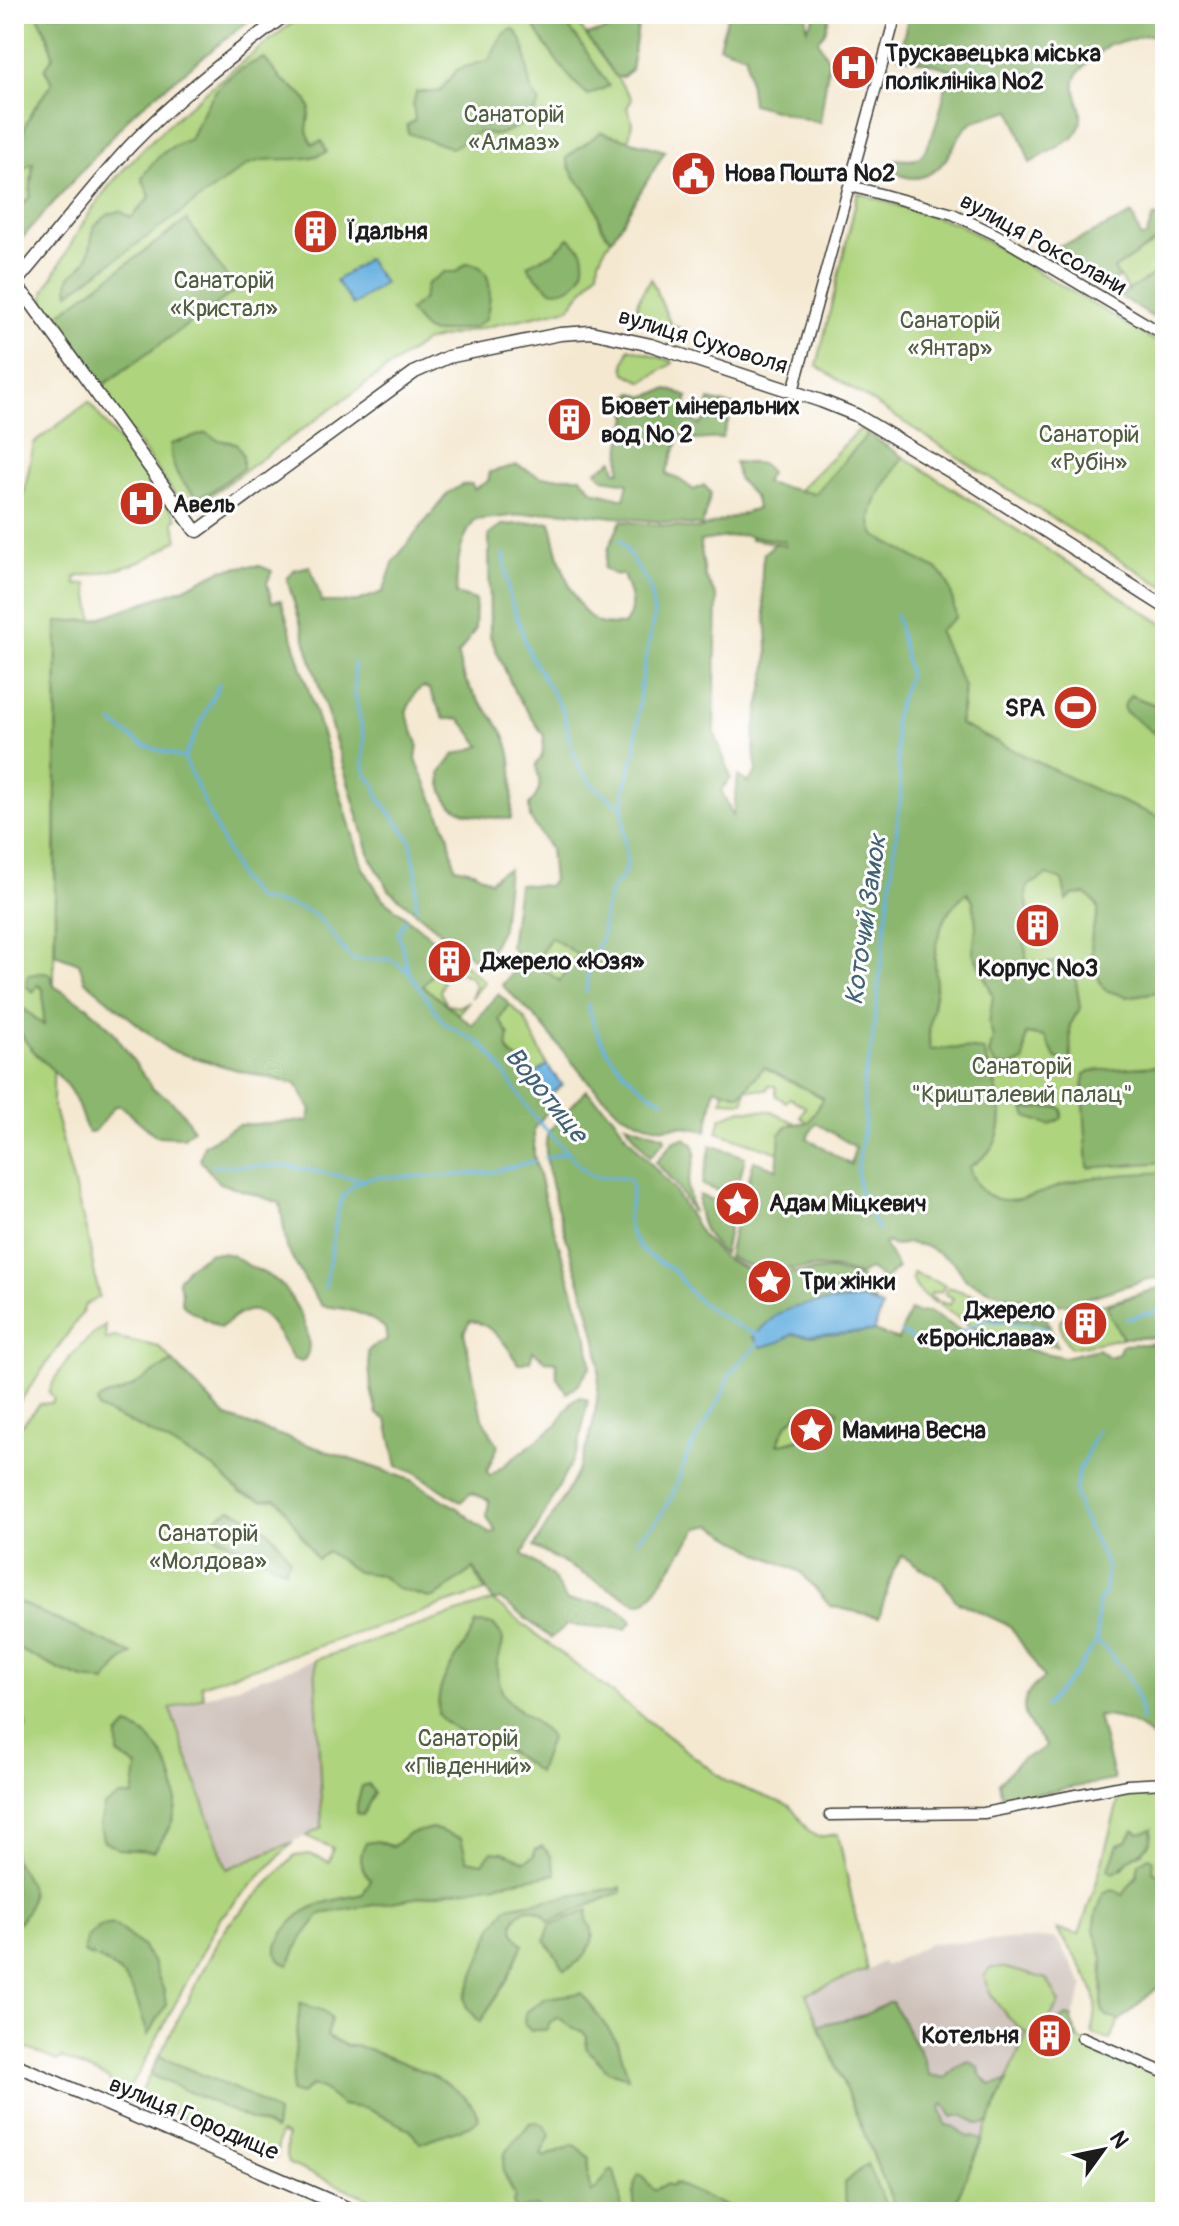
<svg xmlns="http://www.w3.org/2000/svg" width="1179" height="2226" viewBox="0 0 1179 2226" font-family="Pangolin,sans-serif">
<style>
.industrial{fill:#cec1ba}
.green{fill:#afd47e;stroke:#66784d;stroke-width:2;fill-rule:evenodd}
.forest{fill:#8bb66d;stroke:#546944;stroke-width:2;fill-rule:evenodd}
.water{fill:#6ab2e2;stroke:#43677f;stroke-width:2}
.lines{fill:none;stroke-linecap:round;stroke-linejoin:round}
.stream{stroke:#6ab2e2;stroke-width:3}
.minor-casing{stroke:#3c3b37;stroke-width:13}
.tertiary-casing{stroke:#3c3b37;stroke-width:15}
.minor{stroke:#fff;stroke-width:10}
.tertiary{stroke:#fff;stroke-width:12}
.labels{text-anchor:middle;dominant-baseline:central;stroke-width:6;stroke-linejoin:round;paint-order:stroke}
.poi-label{font-size:24px;font-weight:bold;fill:#1c1c1c;stroke:#fff;text-anchor:start}
.park-label{font-size:24px;fill:#4f5c3e;stroke:#fff}
.street-label{font-size:24px;fill:#1c1c1c;stroke:#fff}
.water-label{font-size:26px;font-style:italic;fill:#3f6075;stroke:#fff}
</style>
<rect width="100%" height="100%" fill="#fff"/>
<filter id="ink" filterUnits="userSpaceOnUse"><feTurbulence type="fractalNoise" baseFrequency=".0125" numOctaves="2"/><feDisplacementMap in="SourceGraphic" scale="16" xChannelSelector="R" yChannelSelector="G"/><feConvolveMatrix kernelMatrix="1 2 1 2 8 2 1 2 1" color-interpolation-filters="sRGB"/></filter>
<filter id="wash" filterUnits="userSpaceOnUse"><feTurbulence type="fractalNoise" baseFrequency=".006" numOctaves="4" result="noise"/><feDisplacementMap in="SourceGraphic" scale="32" xChannelSelector="R" yChannelSelector="G"/><feGaussianBlur stdDeviation="1.8" result="paint"/><feColorMatrix in="noise" values="0 0 0 0 0 0 0 0 0 0 0 0 0 0 0 0 0 1.4 0 .05"/><feComposite in="paint" operator="in"/></filter>
<g filter="url(#wash)">
<rect width="100%" height="100%" fill="#f4e8d0"/>
<g class="industrial">
<path d="M315,1660L322,1829L227,1869L170,1709Z"/>
<path d="M1051,1938L1057,1940L1084,1986L1071,2021L1079,2039L1029,2029L951,2212H897L806,1994L856,1976L882,1962L885,1966L929,1944Z"/>
</g>
<g class="green">
<path d="M14,14H37L48,36L53,56L45,69L52,83L30,114L20,170L33,161L30,197L14,214Z"/>
<path d="M303,14H571L632,99L627,108L632,122L629,140L665,151L603,252L599,260L598,271L569,308L426,341L187,512L53,323L44,301V292C65,256 84,216 111,184C166,118 237,67 303,14Z"/>
<path d="M858,193L958,224L1165,347V587L1074,532L817,366Z"/>
<path d="M1163,237L1165,268L1129,292L1114,269Z"/>
<path d="M651,279L671,325L689,332L687,338L642,320C630,305 642,293 651,279Z"/>
<path d="M629,348L672,361L673,363L643,382L626,373L624,365Z"/>
<path d="M89,402L177,518L173,521L178,539C140,567 120,570 75,577L76,585L87,584L93,620L57,622L53,1105L88,1238L99,1297L85,1305L82,1313L14,1410V518H19L34,443Z"/>
<path d="M860,429L1165,625V1236L992,1265L873,1087L962,711L964,687L791,551L776,543L750,539Z"/>
<path d="M551,937L578,955L560,981L534,964Z"/>
<path d="M450,952L485,982L471,998L476,986L469,976L458,972L444,978L440,992L447,1004L458,1007L469,1001L458,1014L422,986Z"/>
<path d="M509,1004L525,1019L547,1065L534,1075C526,1064 520,1065 513,1058C505,1049 502,1031 498,1019Z"/>
<path d="M764,1067L823,1098L809,1123L800,1117L805,1107L790,1098L786,1102L776,1096V1086H768L767,1090L746,1089L744,1102L722,1101L724,1090L740,1095Z"/>
<path d="M742,1110L771,1111L795,1123L780,1134L779,1153L717,1132L721,1118Z"/>
<path d="M913,1273L945,1285L941,1292L931,1293L930,1297L938,1301L936,1303C924,1297 910,1286 913,1273Z"/>
<path d="M1165,1286V1337L1123,1338L1071,1348C1065,1341 1059,1330 1060,1321L1065,1316Z"/>
<path d="M948,1287L1047,1319L1057,1346L977,1330L939,1305L941,1302L950,1305L953,1298L945,1294Z"/>
<path d="M105,1325L106,1340L114,1337L159,1347L226,1417L411,1480L434,1500L485,1591L201,1685L204,1697L170,1709L227,1869L293,1842L220,1918L140,2071L126,2092L111,2085L109,2079L62,2058L57,2061L14,2043V1434L40,1404L51,1403L54,1399L49,1392C60,1364 81,1343 105,1325Z"/>
<path d="M824,1403L838,1410C834,1430 796,1441 778,1445C783,1422 801,1406 824,1403Z"/>
<path d="M493,1601L727,1782L790,1806L808,1830L818,1837L838,1834L867,1970L806,1994L897,2212H400L289,2164L286,2156L287,2136L280,2133L276,2158L144,2100L141,2092L220,1937L229,1924L295,1856L310,1854L329,1862L333,1848L306,1836L322,1828L315,1660Z"/>
<path d="M1165,1792V1981L1120,2020L1110,2040L1093,2034C1090,2022 1098,2014 1096,2003C1093,1978 1070,1951 1057,1930L1079,1934L1096,1884L1120,1795ZM1152,1829L1143,1852L1130,1858L1122,1870H1109L1118,1845Z"/>
<path d="M991,1968H1005L1047,1979L1060,2003L1045,2025L1165,2076V2212H951L1027,2033C1009,2021 989,1998 984,1976Z"/>
</g>
<g class="forest">
<path d="M37,14H257L133,113L14,247V214L30,197L33,163L19,171C18,127 28,118 52,83L45,69L53,56L48,36Z"/>
<path d="M534,14L560,16L580,42L609,86L588,95C565,75 545,46 530,19Z"/>
<path d="M604,14H640L631,70L623,77H616L586,35L608,30Z"/>
<path d="M728,14H807V29L816,14H830L825,32L818,41L829,61L820,123L752,104L746,55L719,46Z"/>
<path d="M909,14H1165V37C1139,30 1133,44 1109,44C1100,53 1083,64 1077,76C1067,92 1094,113 1073,138L1030,163L1011,110C999,114 979,117 969,125C960,131 957,142 951,151C938,175 911,189 890,167L896,159C902,159 910,161 916,159C934,152 945,88 950,69L899,56Z"/>
<path d="M514,29C529,47 526,64 530,86C531,91 537,98 540,103L528,122L498,135L478,133L452,148L408,133L407,125L415,120L413,105L416,92H439L458,69L489,60C496,48 499,33 514,29Z"/>
<path d="M264,58L280,78L304,96L310,107L307,131L312,144L322,141L327,152C296,166 272,153 247,165L69,293C64,269 80,275 87,259C91,249 91,236 95,225L109,214L120,211L131,218L150,197L142,178C154,158 167,147 190,139C212,94 216,78 264,58Z"/>
<path d="M601,132L665,151L612,239C597,227 601,218 594,203C586,186 572,181 566,158Z"/>
<path d="M1132,214L1141,237H1146L1153,217L1165,216V240L1163,237L1114,269L1119,277L1111,285L1099,282L1055,254L1058,246L1078,240Z"/>
<path d="M187,220L236,290L99,388L54,325L55,317Z"/>
<path d="M569,238C574,243 581,247 583,253C589,276 571,294 550,290C542,281 532,276 527,265L552,254Z"/>
<path d="M467,263C496,265 491,299 486,319L474,327L432,333L424,329L409,311L423,299L427,284L444,272H456Z"/>
<path d="M1165,268V325L1119,296Z"/>
<path d="M668,389L688,397L683,413L699,425L705,420L709,400L734,406L722,438L694,440L680,435L666,474L680,480L694,490L704,485L711,493L702,526L557,511L475,520C458,543 457,565 456,594L476,600L475,630L458,655C464,696 490,705 505,737C515,761 513,794 511,819C476,816 441,818 440,773L454,755L481,746L460,719H444L429,689L423,687L416,692L406,712L418,744L416,760L448,833L455,867L473,871L490,881L499,873L508,869L502,928L490,951L474,959L390,891L371,859L287,579L294,570L310,566L322,602H355L383,592L394,561L448,493L462,485L472,484L474,489L488,481L490,472L517,465L541,477H581L593,491L624,499L628,483L604,479L596,471L613,460L616,471H620L621,444L628,418L623,400L634,393L643,397Z"/>
<path d="M206,433L218,440L236,443L243,455V468L209,493L198,497C181,484 169,467 171,444Z"/>
<path d="M868,434L903,457C891,478 859,512 876,536L938,570C952,583 952,599 956,617L938,631L964,687L959,724C1028,756 1094,793 1165,819V991L1127,997L1105,990C1095,975 1089,952 1092,933C1096,914 1107,909 1085,894L1072,895L1067,901L1062,880L1047,875L1028,886L1026,894L1029,915L1023,917L1027,965L1069,961L1075,973L1080,1008L1070,1025L1071,1064L1056,1059L1045,1037L1026,1034L1024,1062L1008,1067L997,1066L989,1055L993,1037L989,1024L993,995L973,953L976,926L973,901L967,893C946,908 937,932 935,958C935,970 937,983 935,995C932,1014 927,1030 930,1050L960,1048L983,1050C1000,1091 1018,1142 969,1167C988,1229 1044,1186 1084,1179C1111,1174 1139,1174 1165,1172V1277L1148,1279L1068,1304L1046,1305L991,1291L966,1280L954,1262L925,1246L908,1243L893,1246L888,1242L884,1244L898,1268L884,1280L870,1269L860,1275C850,1273 839,1268 828,1268C788,1266 768,1278 728,1257L736,1220C750,1220 757,1211 755,1198L746,1189L754,1161L777,1169L780,1134L789,1125L809,1122L823,1098L764,1067L740,1095L715,1088L707,1131L681,1126L664,1128L646,1124L620,1113L588,1081L537,1019L502,985L514,971L518,957L510,946L518,884L548,886L553,881L550,849L530,818L529,805C542,791 541,783 536,765L542,756L544,736L515,693L490,636L489,535L502,525L551,522C555,549 572,611 599,623C606,626 616,624 624,625C637,608 630,593 623,575L613,574L604,568L609,547L621,521L698,529L757,509L755,498L738,479L735,462L763,464L770,473L764,483L815,494ZM741,535L784,541L785,546L776,543L764,553C757,587 769,619 768,653C767,694 747,726 757,771L748,783L738,776L733,816L721,790L731,778L714,731L717,598L705,576L700,541ZM551,937L578,955L560,981L534,963ZM816,1123L855,1147L851,1165L807,1138Z"/>
<path d="M246,566H260L272,571L267,583L272,602L281,600L363,868L383,899L450,952L423,986L472,1025L498,994L509,1004L499,1019L509,1035C504,1057 513,1055 526,1065C537,1073 550,1093 552,1105L534,1129V1155L546,1204L588,1338L591,1366L578,1385L567,1393L557,1377L556,1362L546,1361L533,1351L530,1361L518,1364C509,1347 491,1322 470,1321L464,1332L482,1418L498,1446L487,1471L490,1476L557,1425L572,1401L580,1397L588,1400L578,1450L523,1554L552,1576L567,1601C590,1602 617,1600 632,1622L626,1629C606,1626 587,1630 568,1624L551,1638L500,1599L493,1601L474,1568L434,1598H429L398,1589L380,1575L357,1572L328,1552L317,1559L280,1502L275,1499L262,1500L241,1493L213,1467L137,1426L98,1409L97,1402C105,1394 112,1395 121,1392C140,1384 154,1370 173,1362L226,1417L411,1480L457,1508L490,1534L496,1532L487,1517L489,1500L471,1493L461,1502L416,1473L397,1466L387,1420L377,1414L371,1389L368,1351L376,1344L387,1341L385,1328C365,1313 347,1308 322,1306L305,1281L287,1248L280,1203L219,1183L200,1160L204,1145L238,1125L308,1121L311,1110L296,1084L244,1072L169,1050L85,981L79,963L55,954L57,622L94,620L185,588L221,570Z"/>
<path d="M1130,695L1165,709V739L1156,735L1125,711L1123,707Z"/>
<path d="M46,972L51,975L54,986L88,1007L112,1030L153,1089L168,1098L183,1113L193,1129L184,1137L156,1136L121,1106H115L96,1130L89,1133C82,1122 80,1108 74,1097C57,1065 23,1055 14,1015L23,1008L44,1025L43,989L38,985L33,992L26,986L28,975Z"/>
<path d="M1165,1065V1162L1088,1168L1083,1088L1085,1074L1091,1071Z"/>
<path d="M586,1090L612,1115L626,1135L674,1190L703,1237L724,1258L744,1268L768,1274L831,1270L860,1277L875,1303L864,1300L778,1315L753,1337L779,1342L793,1334L808,1336L874,1331L898,1340L910,1310L917,1313L929,1312L975,1339L1064,1357L1098,1349L1109,1357L1118,1354L1122,1345L1165,1343V1751C1146,1729 1127,1716 1098,1716L1114,1780L1002,1800L999,1782L1022,1758L1036,1754L1046,1745C1023,1721 1012,1700 1044,1678L1010,1626L956,1601L943,1582L902,1556L894,1569L879,1617L830,1606L801,1572L760,1554L712,1525L698,1528L652,1595L645,1602L638,1604L534,1547C549,1520 570,1491 581,1462C593,1432 599,1398 599,1366C600,1314 530,1164 549,1131ZM824,1403L838,1410C834,1430 796,1442 778,1444C784,1422 801,1406 824,1403Z"/>
<path d="M1059,1107L1062,1109V1118L1050,1125L1027,1117L1024,1109Z"/>
<path d="M626,1124L664,1136L665,1140L650,1157Z"/>
<path d="M684,1138C707,1148 689,1167 688,1186C688,1195 691,1204 693,1213L677,1187L656,1162L674,1141Z"/>
<path d="M711,1145L745,1157L738,1187L725,1193L702,1185Z"/>
<path d="M699,1195L721,1203L725,1214L731,1219L724,1254C705,1238 696,1220 699,1195Z"/>
<path d="M209,1253C215,1253 222,1253 228,1254C233,1255 234,1256 238,1259C250,1268 265,1272 277,1281C293,1293 323,1349 301,1362L293,1359C283,1345 268,1306 247,1311C238,1313 227,1323 220,1328C208,1318 187,1313 181,1301L182,1293L178,1280L187,1268Z"/>
<path d="M1165,1286V1337L1123,1338L1110,1316L1107,1305Z"/>
<path d="M969,1295L1047,1319L1050,1326L1038,1322L995,1319L971,1309Z"/>
<path d="M231,1509C263,1524 271,1529 290,1559L285,1570L217,1537L213,1530L218,1517Z"/>
<path d="M14,1600L132,1654L122,1661L105,1682L84,1679L62,1671L14,1647Z"/>
<path d="M476,1623L493,1624C510,1643 501,1643 497,1664C496,1670 500,1689 504,1695C512,1709 539,1720 550,1738L538,1772C524,1761 510,1752 494,1744C473,1734 452,1733 438,1714C438,1705 438,1696 441,1687C448,1664 468,1646 476,1623Z"/>
<path d="M22,1712L26,1727L21,1737L14,1739V1713Z"/>
<path d="M127,1726C159,1733 181,1781 175,1812C172,1826 162,1840 154,1851L118,1849L103,1840L100,1825L104,1806L120,1796H133L137,1767L118,1754V1736Z"/>
<path d="M368,1784L374,1793L363,1815L357,1813V1804L362,1786Z"/>
<path d="M432,1828L461,1838L467,1860L483,1863L492,1851L503,1852L525,1861L534,1856V1850L542,1846L551,1856L556,1874L321,1914L300,1941L289,1965C281,1963 278,1960 277,1952C276,1943 281,1936 286,1929C306,1902 333,1901 363,1894L371,1879C360,1871 358,1854 366,1843L377,1841L392,1847L408,1834Z"/>
<path d="M1152,1829C1153,1850 1140,1849 1129,1860C1122,1866 1122,1870 1113,1873L1108,1870L1118,1845L1127,1841L1133,1830L1140,1833Z"/>
<path d="M1149,1857L1153,1860L1152,1871L1165,1877V1981L1120,2020L1107,2017L1102,2010L1103,1958L1094,1930L1097,1912L1104,1892L1113,1889L1123,1895L1137,1875L1139,1863Z"/>
<path d="M14,1859C25,1877 38,1891 26,1912C22,1919 21,1922 14,1925Z"/>
<path d="M621,1887V1892L549,1922C533,1891 495,1923 523,1944L507,1980L480,2022L466,2006L465,1997L493,1927L507,1907Z"/>
<path d="M588,1910L587,1920C602,1940 584,1961 565,1970L545,1940L550,1925Z"/>
<path d="M114,1924L142,1946L153,1963L164,1991L166,2005L148,2035C133,1989 132,1971 84,1953L87,1937L101,1926Z"/>
<path d="M582,1993L618,2043L628,2077L608,2071L586,2048L587,2037L582,2031L574,2029L558,2017L550,2023L547,2030H531L524,2023L525,2013L545,1998Z"/>
<path d="M888,2002H892L923,2058L929,2075L946,2078L957,2066L969,2061L979,2067L980,2074L990,2085L1007,2081L989,2123L979,2124L962,2115L952,2117L944,2104L940,2108L946,2125L955,2127L967,2137L973,2136L982,2141L951,2212H897L819,2025L865,2015Z"/>
<path d="M300,2003L324,2011L331,2019L327,2036L347,2046L356,2045C390,2059 469,2080 479,2119L471,2125L420,2143L410,2129L367,2109L342,2105L322,2089L312,2085L300,2095L291,2092Z"/>
<path d="M1066,2016L1072,2017L1071,2021L1079,2039L1058,2031L1060,2020Z"/>
<path d="M159,2056L246,2094L277,2113L275,2130L150,2075Z"/>
<path d="M536,2122L545,2126L550,2135L541,2154L544,2157L574,2145L590,2158L588,2177L591,2193C600,2188 603,2177 611,2170L614,2172L621,2197V2212H542L536,2207L516,2210L513,2203L515,2196L503,2171L505,2153L530,2123Z"/>
<path d="M867,2164L889,2212H846L845,2183Z"/>
<path d="M639,2174L655,2190L666,2184L673,2186L675,2183L739,2212H636C633,2200 632,2185 639,2174Z"/>
</g>
<g class="water">
<path d="M367,259L384,283L353,305L336,281Z"/>
<path d="M547,1065L562,1085L550,1096L534,1075Z"/>
<path d="M864,1300L882,1307L874,1331L808,1336L793,1334L779,1342L762,1347L753,1337C760,1330 768,1321 777,1315C800,1301 837,1301 864,1300Z"/>
</g>
<g class="lines">
<g class="stream">
<path d="M504,553L509,595L530,655L563,711L571,747L581,770L591,784L624,809"/>
<path d="M354,663L355,695L364,739L363,762L366,775L375,784L379,798L410,839L416,869V908"/>
<path d="M219,684L184,758L240,880L258,900C275,902 307,906 319,919C331,930 340,947 352,960L391,959L409,972L444,1023L478,1042L492,1055L534,1117L587,1173C601,1181 615,1174 630,1180C637,1197 622,1216 632,1235C644,1260 656,1257 674,1271C680,1276 683,1285 689,1291C707,1310 734,1325 758,1335"/>
<path d="M112,723L141,744L183,758"/>
<path d="M405,920L398,933L409,972"/>
<path d="M586,992L589,965L602,936L605,909L612,888L623,876L627,864L623,819L625,787L635,753L640,690L654,616L650,587L620,540"/>
<path d="M588,1004C597,1048 626,1081 664,1101"/>
<path d="M545,1158L568,1152"/>
<path d="M212,1166H286L363,1180"/>
<path d="M878,1230L860,1193L857,1171L865,1122L863,1082L871,1053L901,793L894,718L909,674L896,614"/>
<path d="M325,1287L338,1210L343,1196L356,1183L374,1177L446,1176L492,1172L534,1161"/>
<path d="M1126,1319L1165,1309"/>
<path d="M901,1333L916,1340L944,1341L984,1320L1049,1328"/>
<path d="M1097,1430L1078,1473L1075,1493L1080,1511L1107,1566L1104,1595L1097,1604V1641C1121,1663 1140,1687 1142,1721"/>
<path d="M637,1540L658,1519L673,1494L688,1453L721,1397L731,1372L760,1342"/>
<path d="M1045,1707L1075,1673L1097,1641"/>
</g>
</g>
</g>
<g filter="url(#ink)">
<g class="lines">
<defs>
<g id="minor">
<path d="M851,186L953,214L997,235L1165,335"/>
<path d="M793,391L896,14"/>
<path d="M830,1815L984,1813L1127,1785L1165,1783"/>
<path d="M1082,2037L1165,2073"/>
</g>
<g id="tertiary">
<path d="M14,284L30,301L195,530L198,531L415,372L448,357L560,334L591,332L651,345L821,401L856,415L975,486L1165,607"/>
<path d="M14,284C54,238 90,189 132,144C179,95 233,55 286,14"/>
<path d="M14,2064L356,2212"/>
</g>
</defs>
<use href="#minor" class="minor-casing"/>
<use href="#tertiary" class="tertiary-casing"/>
<use href="#minor" class="minor"/>
<use href="#tertiary" class="tertiary"/>
</g>
</g>
<defs>
<symbol id="hospital-disc" viewBox="-11 -11 22 22"><circle r="9.5" fill="#c8321e" stroke="#fff"/><path d="M-5-5h3v3.5h4V-5h3V5h-3V1.5h-4V5h-3Z" fill="#fff"/></symbol>
<symbol id="civic-disc" viewBox="-11 -11 22 22"><circle r="9.5" fill="#c8321e" stroke="#fff"/><path d="M-.6-6.5H3V-4.5H.6V-3L4-1V1h2V6H-6V1h2V-1L-.6-3ZM-1.2 2.5V6h2.4V2.5Z" fill="#fff"/></symbol>
<symbol id="building-disc" viewBox="-11 -11 22 22"><circle r="9.5" fill="#c8321e" stroke="#fff"/><path d="M-4-6H4V6H1V3H-1V6H-4ZM-2.5-4.3h1.7v1.8h-1.7ZM.8-4.3h1.7v1.8H.8ZM-2.5-1h1.7V.8h-1.7ZM.8-1h1.7V.8H.8Z" fill="#fff"/></symbol>
<symbol id="stadium-disc" viewBox="-11 -11 22 22"><circle r="9.5" fill="#c8321e" stroke="#fff"/><path d="M0-5a6.5 5 0 1 0 0 10a6.5 5 0 1 0 0-10ZM-3.5-1.8h7v3.6h-7Z" fill="#fff"/></symbol>
<symbol id="sight-disc" viewBox="-11 -11 22 22"><circle r="9.5" fill="#c8321e" stroke="#fff"/><path d="M0-6L1.8-2.2L6-1.7L2.9 1.2L3.7 5.4L0 3.3L-3.7 5.4L-2.9 1.2L-6-1.7L-1.8-2.2Z" fill="#fff"/></symbol>
</defs>
<g fill-rule="evenodd">
<use href="#hospital-disc" x="828" y="42" width="51" height="51"/>
<use href="#civic-disc" x="668" y="148" width="51" height="51"/>
<use href="#building-disc" x="290" y="206" width="51" height="51"/>
<use href="#building-disc" x="544" y="394" width="51" height="51"/>
<use href="#hospital-disc" x="116" y="478" width="51" height="51"/>
<use href="#stadium-disc" x="1050" y="682" width="51" height="51"/>
<use href="#building-disc" x="1012" y="900" width="51" height="51"/>
<use href="#building-disc" x="424" y="936" width="51" height="51"/>
<use href="#sight-disc" x="712" y="1178" width="51" height="51"/>
<use href="#sight-disc" x="744" y="1256" width="51" height="51"/>
<use href="#building-disc" x="1060" y="1298" width="51" height="51"/>
<use href="#sight-disc" x="786" y="1404" width="51" height="51"/>
<use href="#building-disc" x="1024" y="2010" width="51" height="51"/>
</g>
<g class="labels">
<g class="poi-label">
<text x="885" y="53">Трускавецька міська<tspan x="885" dy="28">поліклініка №2</tspan></text>
<text x="724" y="173">Нова Пошта №2</text>
<text x="347" y="231">Їдальня</text>
<text x="601" y="406">Бювет мінеральних<tspan x="601" dy="28">вод № 2</tspan></text>
<text x="173" y="504">Авель</text>
<text x="1045" y="708" text-anchor="end">SPA</text>
<text x="481" y="961">Джерело «Юзя»</text>
<text x="1038" y="968" text-anchor="middle">Корпус №3</text>
<text x="769" y="1203">Адам Міцкевич</text>
<text x="800" y="1281">Три жінки</text>
<text x="1055" y="1310" text-anchor="end">Джерело<tspan x="1055" dy="28">«Броніслава»</tspan></text>
<text x="842" y="1430">Мамина Весна</text>
<text x="1019" y="2035" text-anchor="end">Котельня</text>
</g>
<g class="park-label">
<text x="514" y="114">Санаторій<tspan x="514" dy="28">«Алмаз»</tspan></text>
<text x="224" y="280">Санаторій<tspan x="224" dy="28">«Кристал»</tspan></text>
<text x="950" y="320">Санаторій<tspan x="950" dy="28">«Янтар»</tspan></text>
<text x="1089" y="434">Санаторій<tspan x="1089" dy="28">«Рубін»</tspan></text>
<text x="1022" y="1066">Санаторій<tspan x="1022" dy="28">"Кришталевий палац"</tspan></text>
<text x="208" y="1533">Санаторій<tspan x="208" dy="28">«Молдова»</tspan></text>
<text x="468" y="1738">Санаторій<tspan x="468" dy="28">«Південний»</tspan></text>
</g>
<g class="street-label">
<text transform="translate(1043 244) rotate(29)">вулиця Роксолани</text>
<text transform="translate(703 341) rotate(17)">вулиця Суховоля</text>
<text transform="translate(194 2118) rotate(23)">вулиця Городище</text>
</g>
<g class="water-label">
<text transform="translate(866 920) rotate(-82)">Коточий Замок</text>
<text transform="translate(546 1095) rotate(51)">Воротище</text>
</g>
</g>
<rect width="1179" height="2226" fill="none" stroke="#fff" stroke-width="48"/>
<g transform="translate(1103 2150) rotate(57)" stroke="#ffffff" stroke-width="6" paint-order="stroke">
<path d="M0-6L14 30L0 20L-14 30Z" fill="#1c1c1c"/>
<text y="-12" font-size="22" font-weight="bold" text-anchor="middle" fill="#1c1c1c">N</text>
</g>
</svg>
